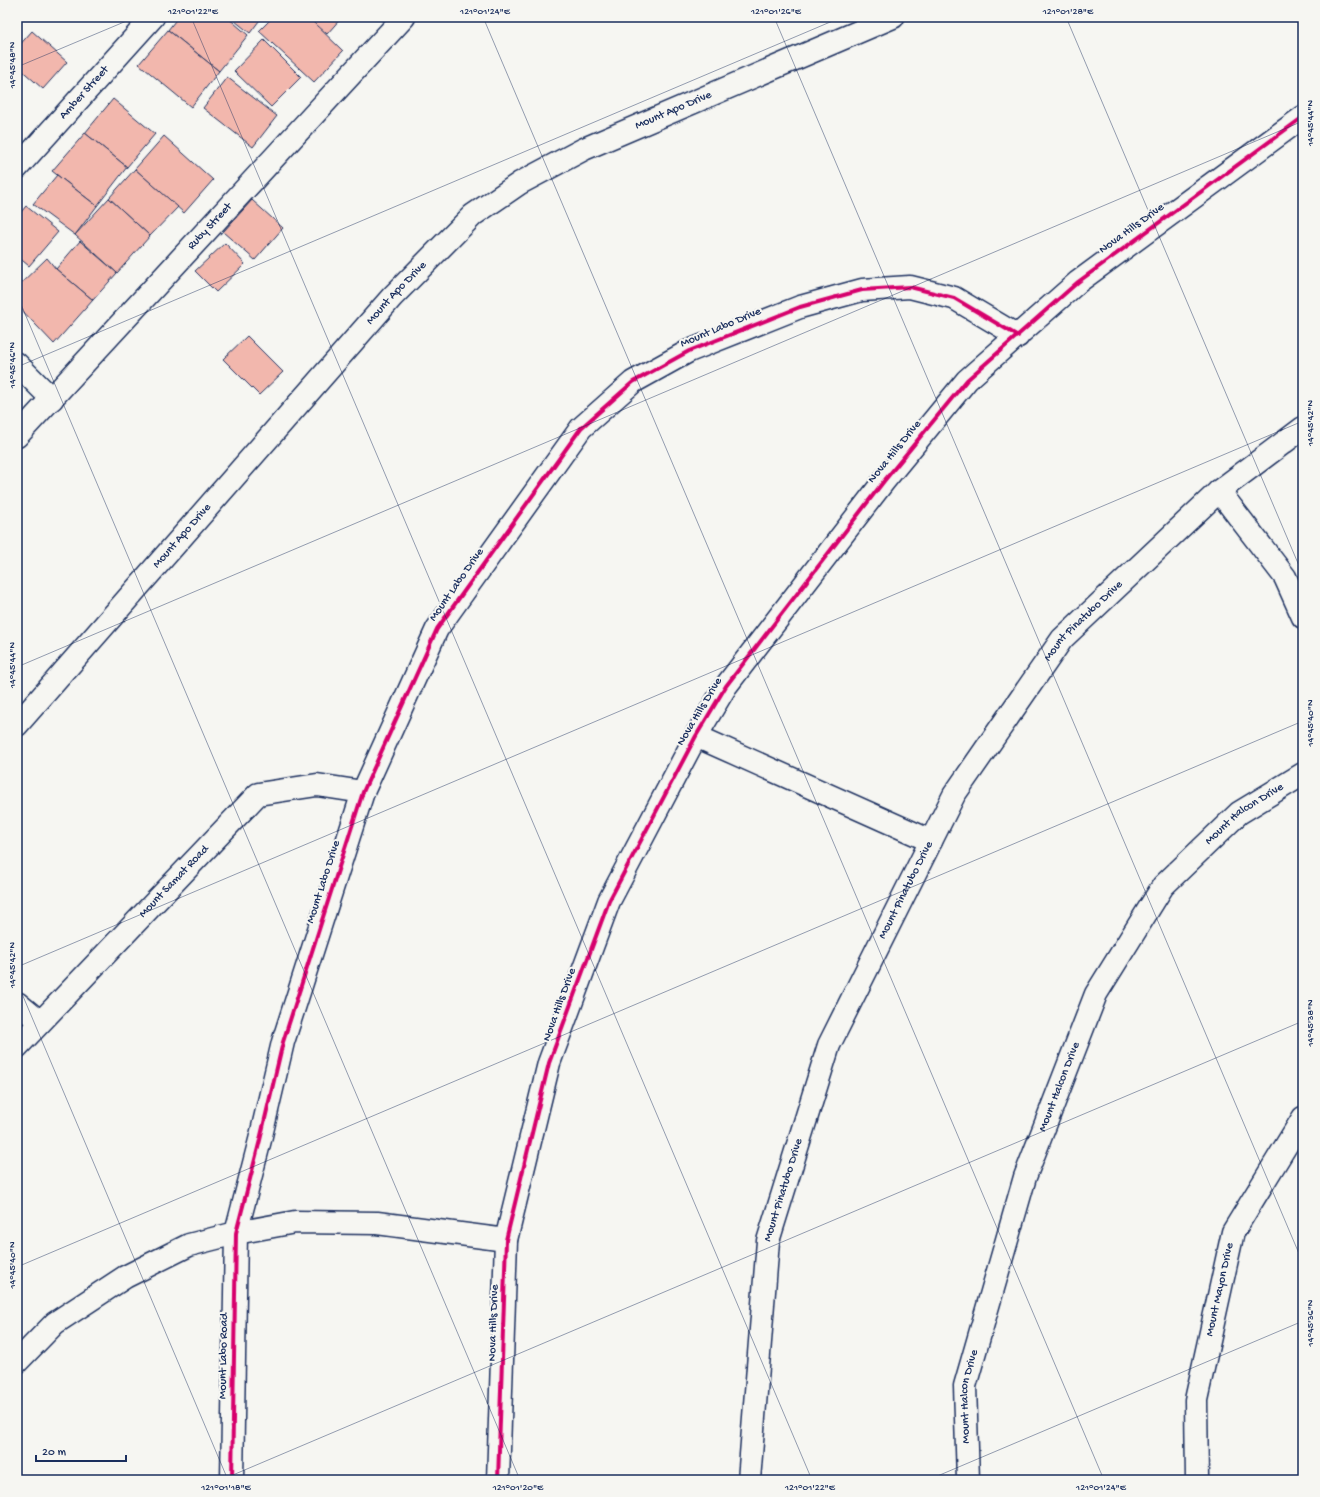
<svg xmlns="http://www.w3.org/2000/svg" width="1320" height="1497" viewBox="0 0 1320 1497" font-family="'Gochi Hand',sans-serif">
<style>
.building{fill:#f2b7ad;stroke:#1b2f5e}
.lines{fill:none;stroke-linecap:round;stroke-linejoin:round}
.street-casing{stroke:#1b2f5e;stroke-width:25}
.secondary-casing{stroke:#1b2f5e;stroke-width:25}
.street{stroke:#f6f6f2;stroke-width:22}
.secondary{stroke:#f6f6f2;stroke-width:22}
.cycleway-casing{stroke:#f6f6f2;stroke-width:6}
.cycleway{stroke:#d6006c;stroke-width:4}
.ticks{fill:none;stroke:#1b2f5e;stroke-width:1;stroke-opacity:0.45}
.labels{text-anchor:middle;dominant-baseline:central;stroke-width:4;stroke-linejoin:round;paint-order:stroke}
.street-label{font-size:12px;fill:#1b2f5e;stroke:#f6f6f2}
.neatline{fill:none;stroke:#1b2f5e;stroke-width:1.5}
.ticks-label{font-size:10px;text-anchor:middle;fill:#1b2f5e}
</style>
<rect width="100%" height="100%" fill="#f6f6f2"/>
<filter id="ink" filterUnits="userSpaceOnUse"><feTurbulence type="fractalNoise" baseFrequency=".025" numOctaves="2"/><feDisplacementMap in="SourceGraphic" scale="8" xChannelSelector="R" yChannelSelector="G"/><feConvolveMatrix kernelMatrix="1 2 1 2 8 2 1 2 1" color-interpolation-filters="sRGB"/></filter>
<g filter="url(#ink)">
<g class="building">
<path d="M178,17H227L248,35L219,71L168,30Z"/>
<path d="M230,17H262L250,33Z"/>
<path d="M273,17H308L343,51L314,82L259,31Z"/>
<path d="M308,17H342L327,34Z"/>
<path d="M168,30L219,71L191,107L139,64Z"/>
<path d="M32,31L67,62L43,89L17,66V48Z"/>
<path d="M264,40L301,77L271,107L234,71Z"/>
<path d="M227,77L277,116L253,147L203,108Z"/>
<path d="M113,99L155,134L127,167L85,133Z"/>
<path d="M85,133L127,167L97,206L52,171Z"/>
<path d="M164,136L213,180L184,213L135,169Z"/>
<path d="M135,169L178,207L150,236L109,198Z"/>
<path d="M57,175L97,206L75,235L33,204Z"/>
<path d="M109,198L150,236L117,273L75,235Z"/>
<path d="M252,200L283,228L255,260L223,232Z"/>
<path d="M26,206L58,232L29,266L17,256V217Z"/>
<path d="M80,241L117,273L93,300L56,269Z"/>
<path d="M225,243L245,264L216,292L195,271Z"/>
<path d="M47,258L56,269L93,300L54,344L17,305V287Z"/>
<path d="M247,336L283,372L259,395L223,359Z"/>
</g>
<g class="lines">
<defs>
<g id="street">
<path id="s1" d="M17,168L153,17"/>
<path d="M17,364L52,399"/>
<path id="s2" d="M17,436L404,17"/>
<path d="M1219,491L1285,577L1303,617"/>
<path d="M696,736L931,841"/>
<path d="M17,1003L40,1022"/>
<path id="s3" d="M17,1047L258,794L317,785L363,792"/>
<path d="M17,1362L55,1323L125,1277L189,1245L236,1233L295,1222L377,1223L506,1240"/>
<path d="M232,1480L236,1233L260,1140L283,1042L363,792L437,629L581,428L633,382L689,351L800,307L862,290L910,287L954,298L1018,336"/>
<path d="M498,1480L506,1240L549,1063L609,901L696,736L726,686L884,481L967,380L1078,282L1303,117"/>
<path id="s4" d="M749,1480L768,1241L829,1045L954,795L1062,639L1219,491L1303,428"/>
<path id="s5" d="M968,1480L965,1386L1025,1177L1096,994L1163,886L1239,813L1303,774"/>
<path id="s6" d="M1197,1480L1196,1400L1233,1232L1303,1118"/>
</g>
<g id="secondary">
<path id="s7" d="M17,725L392,297L473,215L520,183L584,149L893,17"/>
</g>
</defs>
<use href="#street" class="street-casing"/>
<use href="#secondary" class="secondary-casing"/>
<use href="#street" class="street"/>
<use href="#secondary" class="secondary"/>
<defs>
<g id="cycleway">
<path d="M232,1480L236,1233L260,1140L283,1042L363,792L437,629L581,428L633,382L689,351L800,307L862,290L910,287L954,298L1018,336"/>
<path d="M498,1480L506,1240L549,1063L609,901L696,736L726,686L884,481L967,380L1078,282L1303,117"/>
</g>
</defs>
<use href="#cycleway" class="cycleway-casing"/>
<use href="#cycleway" class="cycleway"/>
</g>
</g>
<path class="ticks" d="M191,17L812,1480M483,17L1104,1480M774,17L1303,1263M1066,17L1303,575M17,67L136,17M17,295L520,1480M17,367L842,17M17,667L1303,121M17,967L1303,421M17,982L228,1480M17,1267L1303,721M221,1480L1303,1021M928,1480L1303,1321"/>
<g class="labels">
<g class="street-label">
<text stroke="none"><textPath href="#s1" startOffset="101">Amber Street</textPath></text>
<text stroke="none"><textPath href="#s7" startOffset="911">Mount Apo Drive</textPath></text>
<text stroke="none"><textPath href="#s2" startOffset="285">Ruby Street</textPath></text>
<text transform="translate(1132 229) rotate(-36)">Nova Hills Drive</text>
<text stroke="none"><textPath href="#s7" startOffset="575">Mount Apo Drive</textPath></text>
<text transform="translate(721 328) rotate(-23)">Mount Labo Drive</text>
<text transform="translate(895 452) rotate(-51)">Nova Hills Drive</text>
<text stroke="none"><textPath href="#s7" startOffset="251">Mount Apo Drive</textPath></text>
<text transform="translate(457 585) rotate(-55)">Mount Labo Drive</text>
<text stroke="none"><textPath href="#s4" startOffset="942">Mount Pinatubo Drive</textPath></text>
<text transform="translate(700 712) rotate(-59)">Nova Hills Drive</text>
<text stroke="none"><textPath href="#s5" startOffset="744">Mount Halcon Drive</textPath></text>
<text stroke="none"><textPath href="#s3" startOffset="228">Mount Samat Road</textPath></text>
<text transform="translate(324 882) rotate(-72)">Mount Labo Drive</text>
<text stroke="none"><textPath href="#s4" startOffset="618">Mount Pinatubo Drive</textPath></text>
<text transform="translate(560 1005) rotate(-70)">Nova Hills Drive</text>
<text stroke="none"><textPath href="#s5" startOffset="408">Mount Halcon Drive</textPath></text>
<text stroke="none"><textPath href="#s4" startOffset="293">Mount Pinatubo Drive</textPath></text>
<text stroke="none"><textPath href="#s6" startOffset="193">Mount Mayon Drive</textPath></text>
<text transform="translate(494 1323) rotate(-88)">Nova Hills Drive</text>
<text transform="translate(224 1356) rotate(-89)">Mount Labo Road</text>
<text stroke="none"><textPath href="#s5" startOffset="84">Mount Halcon Drive</textPath></text>
</g>
</g>
<rect width="1320" height="1497" fill="none" stroke="#f6f6f2" stroke-width="44"/>
<path d="M36 1455v6h90v-6" fill="none" stroke="#1b2f5e" stroke-width="2"/>
<text x="42" y="1455" font-size="12" fill="#1b2f5e" stroke="#f6f6f2" stroke-width="3" paint-order="stroke">20 m</text>
<rect x="22" y="22" width="1276" height="1453" class="neatline"/>
<g class="ticks-label">
<text x="193" y="14">121°01'22"E</text>
<text x="485" y="14">121°01'24"E</text>
<text x="776" y="14">121°01'26"E</text>
<text x="1068" y="14">121°01'28"E</text>
<text transform="translate(11 65) rotate(-90)" y="4">14°45'48"N</text>
<text transform="translate(1309 123) rotate(-90)" y="4">14°45'44"N</text>
<text transform="translate(11 365) rotate(-90)" y="4">14°45'46"N</text>
<text transform="translate(1309 423) rotate(-90)" y="4">14°45'42"N</text>
<text transform="translate(11 665) rotate(-90)" y="4">14°45'44"N</text>
<text transform="translate(1309 723) rotate(-90)" y="4">14°45'40"N</text>
<text transform="translate(11 965) rotate(-90)" y="4">14°45'42"N</text>
<text transform="translate(1309 1023) rotate(-90)" y="4">14°45'38"N</text>
<text transform="translate(11 1265) rotate(-90)" y="4">14°45'40"N</text>
<text transform="translate(1309 1323) rotate(-90)" y="4">14°45'36"N</text>
<text x="226" y="1490">121°01'18"E</text>
<text x="518" y="1490">121°01'20"E</text>
<text x="810" y="1490">121°01'22"E</text>
<text x="1101" y="1490">121°01'24"E</text>
</g>
</svg>
